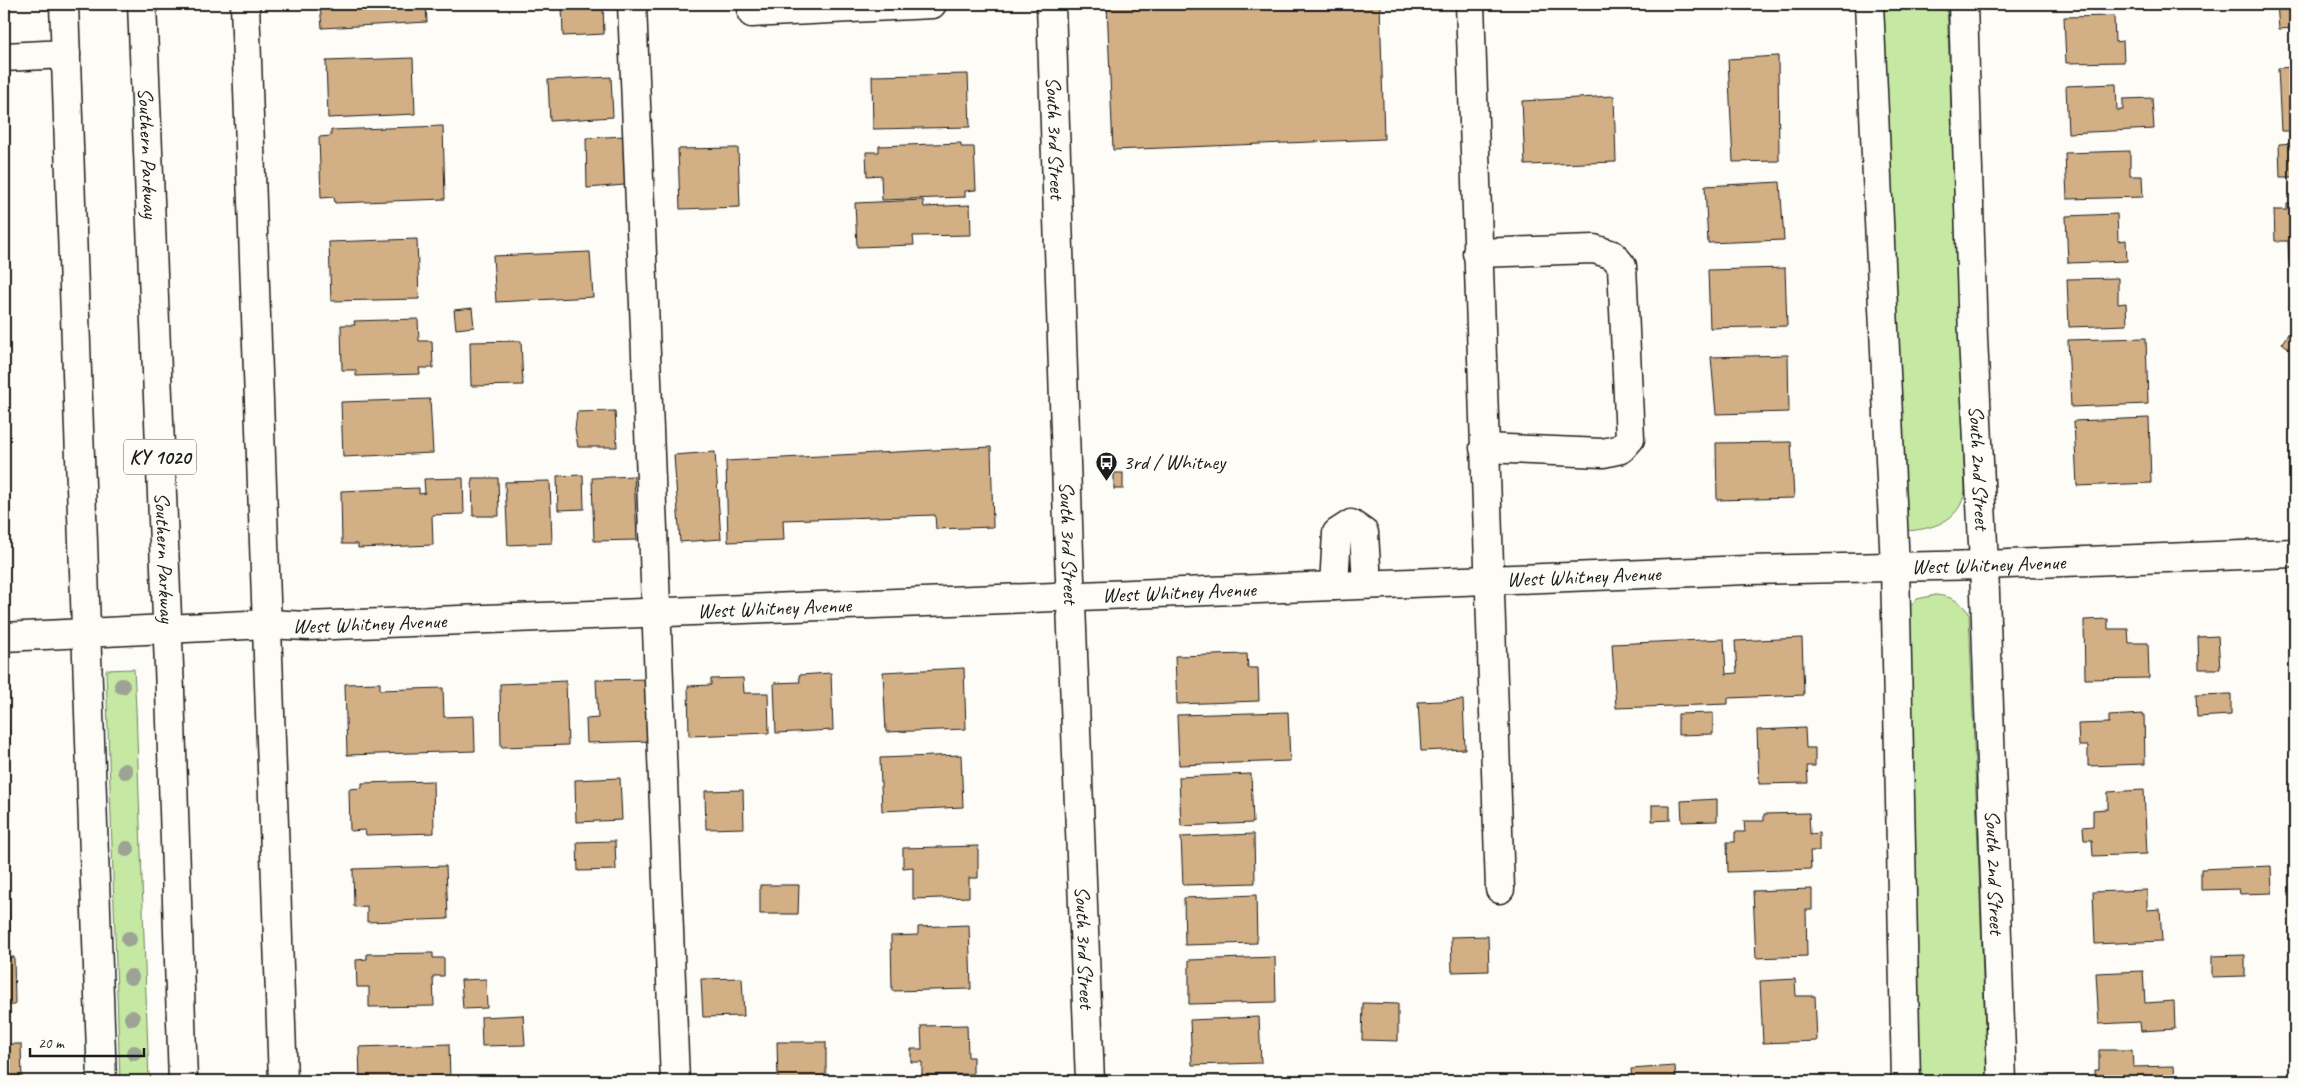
<svg xmlns="http://www.w3.org/2000/svg" width="2299" height="1085" viewBox="0 0 2299 1085" font-family="Caveat,sans-serif">
<style>
.green{fill:#c5e9a2;stroke:#70825f}
.building{fill:#d3af85;stroke:#1c1c1c}
.lines{fill:none;stroke-linecap:round;stroke-linejoin:round}
.minor-casing{stroke:#1c1c1c;stroke-width:31}
.major-casing{stroke:#1c1c1c;stroke-width:31}
.minor{stroke:#fdfcf7;stroke-width:28}
.major{stroke:#fdfcf7;stroke-width:28}
.tree{fill:#9da395}
.labels{text-anchor:middle;dominant-baseline:central;stroke-width:4;stroke-linejoin:round;paint-order:stroke}
.shield{fill:#fdfcf7;stroke:#605f5e;stroke-width:1}
.shield-label{font-size:20px;font-weight:bold;fill:#1c1c1c}
.street-label{font-size:21px;fill:#1c1c1c;stroke:#fdfcf7}
.poi-label{font-size:21px;fill:#1c1c1c;stroke:#fdfcf7;text-anchor:start}
</style>
<rect width="100%" height="100%" fill="#fdfcf7"/>
<filter id="ink" filterUnits="userSpaceOnUse"><feTurbulence type="fractalNoise" baseFrequency=".02" numOctaves="2"/><feDisplacementMap in="SourceGraphic" scale="10" xChannelSelector="R" yChannelSelector="G"/><feConvolveMatrix kernelMatrix="1 2 1 2 8 2 1 2 1" color-interpolation-filters="sRGB"/></filter>
<g filter="url(#ink)">
<g class="green">
<path d="M1880,4H1947L1965,490C1961,521 1932,530 1904,531Z"/>
<path d="M1936,595C1952,597 1959,600 1969,613L1987,1081H1918L1905,612L1917,599Z"/>
<path d="M134,669L136,708L149,1081H120L106,670Z"/>
</g>
<g class="building">
<path d="M320,4H426L427,22L322,28Z"/>
<path d="M562,4H603L604,34L563,36Z"/>
<path d="M1107,4H1380L1384,139L1113,150Z"/>
<path d="M2277,4H2295V28L2279,29Z"/>
<path d="M2114,16L2115,42L2123,41L2124,62L2066,63L2064,17Z"/>
<path d="M1778,56L1779,161L1733,162L1728,59Z"/>
<path d="M413,58L415,114L328,118L326,61Z"/>
<path d="M2295,67V131H2281L2278,68Z"/>
<path d="M968,74L970,127L873,129L872,76Z"/>
<path d="M611,77L613,117L550,121L548,80Z"/>
<path d="M2116,84L2117,110H2123V99L2152,98L2154,129L2068,133L2066,86Z"/>
<path d="M1614,96L1616,162L1525,165L1522,101Z"/>
<path d="M443,126L445,199L335,203L334,197L321,198L319,137L331,136V130Z"/>
<path d="M625,136V185L587,188L586,138Z"/>
<path d="M961,143V147H974L976,190L965,191V197L882,200L881,175L867,176L866,152H879V146Z"/>
<path d="M2295,143V177H2280L2279,144Z"/>
<path d="M738,148L740,207L680,209L678,149Z"/>
<path d="M2130,151V176H2142L2143,197L2067,199L2065,153Z"/>
<path d="M1780,182L1784,240L1708,243L1705,186Z"/>
<path d="M923,200L924,207L970,205L971,235L913,236L914,245L857,247L855,203Z"/>
<path d="M2295,203V263H2289L2288,241H2275L2274,210H2287V204Z"/>
<path d="M2117,214L2118,241L2126,240L2127,261L2068,263L2066,216Z"/>
<path d="M417,239L419,299L331,301L329,242Z"/>
<path d="M590,252L593,297L496,302L493,256Z"/>
<path d="M1785,268L1787,326L1710,328L1708,270Z"/>
<path d="M2118,278V304L2126,303L2127,325L2069,327L2067,279Z"/>
<path d="M472,308L474,327L456,329L454,310Z"/>
<path d="M418,319L419,341H432L433,368H419L420,374L356,376V370H342L341,325H355L354,321Z"/>
<path d="M2290,331L2295,335V342L2290,349L2282,343Z"/>
<path d="M2146,338L2148,404L2071,407L2068,340Z"/>
<path d="M521,341L523,385L471,386L470,342Z"/>
<path d="M1788,355L1789,412L1716,414L1711,357Z"/>
<path d="M430,399L433,453L343,457L341,402Z"/>
<path d="M615,411L617,447H578L575,429L577,412Z"/>
<path d="M2149,418L2151,483L2077,486L2074,421Z"/>
<path d="M1791,442L1794,498L1717,500L1716,443Z"/>
<path d="M991,447L993,527L936,529L935,515L783,520L784,540L728,542L726,461Z"/>
<path d="M715,452L721,539L680,542L674,455Z"/>
<rect x="1114" y="473" width="9" height="16"/>
<path d="M583,475L584,509L558,510L557,476Z"/>
<path d="M634,476L637,540L594,541L592,478Z"/>
<path d="M463,478L464,514L432,515L433,545L358,548V544H342L341,491L419,488V494L425,493L424,479Z"/>
<path d="M472,478H498L499,516H473Z"/>
<path d="M550,481L552,543L508,545L505,482Z"/>
<path d="M2108,619V629H2128L2129,643H2148L2149,678L2085,679L2084,620Z"/>
<path d="M2218,636L2220,669H2199L2198,637Z"/>
<path d="M1802,638L1804,695L1728,698V704L1616,708L1612,644L1724,639L1726,674L1737,673L1735,641Z"/>
<path d="M1247,654L1248,668H1258L1259,701L1177,704L1175,656Z"/>
<path d="M964,668L966,729L886,732L883,672Z"/>
<path d="M831,673L833,730L776,733L774,683L800,682L799,675Z"/>
<path d="M743,678L744,693H768L769,733L689,736L688,686L711,685V679Z"/>
<path d="M651,679L653,741L587,743L586,719L598,718L596,680Z"/>
<path d="M566,681L568,745L501,747L500,684Z"/>
<path d="M380,683V690L443,688L444,717L474,716L475,751L347,755L345,684Z"/>
<path d="M2231,694V715L2197,717L2196,695Z"/>
<path d="M1463,700L1465,749L1421,751L1418,702Z"/>
<path d="M4,708H8L10,747H4Z"/>
<path d="M1288,712L1290,761L1179,765L1177,715Z"/>
<path d="M1713,713V734L1678,735V714Z"/>
<path d="M2144,714L2145,764L2088,766V746H2079L2078,724L2109,723V716Z"/>
<path d="M1805,728L1806,748H1815V766H1807L1808,783L1759,784L1757,730Z"/>
<path d="M961,755L963,807L882,811L880,758Z"/>
<path d="M1251,774L1253,823L1181,826L1179,777Z"/>
<path d="M620,778L622,820L576,822L575,780Z"/>
<path d="M433,781L434,833L366,835L365,830L350,831L349,789L362,788V783Z"/>
<path d="M743,790L744,828L706,829L705,791Z"/>
<path d="M2144,790L2147,854L2093,856L2092,840H2084L2083,827L2093,826V810L2108,809V792Z"/>
<path d="M1717,799V821L1682,822L1681,801Z"/>
<path d="M1652,805H1670V820L1652,821Z"/>
<path d="M1809,813L1810,834L1819,833V851H1810L1811,869L1728,872L1727,842H1735V832H1745L1744,821H1764V814Z"/>
<path d="M1254,834L1255,883L1183,885L1181,837Z"/>
<path d="M615,841L616,870L578,871L577,842Z"/>
<path d="M978,846V878H969V897L913,899V867L903,868V848Z"/>
<path d="M446,866L448,919L367,922V906L354,907L353,869Z"/>
<path d="M2271,866L2272,893L2240,894L2239,889L2201,890V869Z"/>
<path d="M4,880H8L10,936H4Z"/>
<path d="M760,885H799L798,914H760Z"/>
<path d="M1812,889V910H1806L1807,956L1756,958L1753,891Z"/>
<path d="M2147,890V910L2160,909L2162,941L2095,944L2093,892Z"/>
<path d="M1256,895L1257,943L1185,945L1184,898Z"/>
<path d="M969,925L971,989L892,991L891,936L918,935V927Z"/>
<path d="M1488,936L1489,971L1452,972L1451,937Z"/>
<path d="M433,953V958H444V976H433L434,1006L369,1007V987H357L356,960L367,959V954Z"/>
<path d="M2245,955V976L2212,977V956Z"/>
<path d="M4,957H14L15,1005H5L4,1010Z"/>
<path d="M1275,957L1276,1002L1189,1004V960Z"/>
<path d="M2143,971L2145,1003L2174,1001L2175,1029L2141,1031L2140,1022L2099,1024L2096,973Z"/>
<path d="M742,978L744,1016L703,1017L701,979Z"/>
<path d="M486,979L487,1008L463,1009L461,980Z"/>
<path d="M1795,979L1796,996H1815L1817,1041L1763,1043L1760,981Z"/>
<path d="M1363,1003L1398,1004V1041L1362,1040Z"/>
<path d="M523,1015L525,1045L482,1046L481,1017Z"/>
<path d="M1259,1017L1261,1063L1192,1065L1190,1020Z"/>
<path d="M967,1025L968,1057H973V1074L922,1075V1062H911V1049H922L921,1026Z"/>
<path d="M777,1042H826V1081H778Z"/>
<path d="M4,1044H21L22,1081H4Z"/>
<path d="M449,1044L450,1081H360L359,1047Z"/>
<path d="M2099,1050H2132L2133,1067L2174,1066L2175,1081H2095V1070H2099Z"/>
<path d="M1675,1066L1676,1081H1632L1631,1069Z"/>
<path d="M1260,1076V1081H1188V1078Z"/>
</g>
<g class="lines">
<defs>
<g id="minor">
<path d="M64,4L102,1081"/>
<path d="M245,4L283,1081"/>
<path d="M632,4L675,1081"/>
<path d="M1470,4L1500,889"/>
<path d="M1869,4L1895,567L1906,1081"/>
<path id="s1" d="M1963,4L1973,338L1984,565L2002,1081"/>
<path d="M752,13L932,4"/>
<path d="M4,57L66,54"/>
<path d="M1477,253L1594,249L1613,255L1622,266L1630,439L1621,449L1603,453L1484,448"/>
<path d="M1334,586L1337,533L1351,524L1364,533L1367,584"/>
<path id="s2" d="M4,637L268,624L307,626L1747,570L1984,565L2295,553"/>
</g>
<g id="major">
<path id="s3" d="M142,4L170,691L183,1081"/>
<path id="s4" d="M1051,4L1069,554L1090,1081"/>
</g>
</defs>
<use href="#minor" class="minor-casing"/>
<use href="#major" class="major-casing"/>
<use href="#minor" class="minor"/>
<use href="#major" class="major"/>
</g>
<g class="tree">
<circle cx="122" cy="686" r="8"/>
<circle cx="125" cy="771" r="8"/>
<circle cx="127" cy="849" r="8"/>
<circle cx="129" cy="939" r="8"/>
<circle cx="131" cy="977" r="8"/>
<circle cx="132" cy="1018" r="8"/>
<circle cx="134" cy="1053" r="8"/>
</g>
</g>
<defs>
<symbol id="bus-pin" viewBox="-11 -11 22 30"><path d="M0 17L-7.5 6A9.5 9.5 0 1 1 7.5 6Z" fill="#1c1c1c" stroke="#fdfcf7"/><path d="M-5-6H5V4H4V6H2V4H-2V6H-4V4H-5ZM-3.5-4V0h7V-4ZM-3.5 1.2v1.5H-2V1.2ZM2 1.2v1.5H3.5V1.2Z" fill="#fff"/></symbol>
</defs>
<g fill-rule="evenodd">
<use href="#bus-pin" x="1094" y="450" width="25" height="34"/>
</g>
<g class="labels">
<rect class="shield" x="124" y="439.5" width="72" height="35" rx="4"/>
<g class="shield-label">
<text x="160" y="457">KY 1020</text>
</g>
<g class="street-label">
<text stroke="none"><textPath href="#s4" startOffset="134">South 3rd Street</textPath></text>
<text stroke="none"><textPath href="#s3" startOffset="149">Southern Parkway</textPath></text>
<text stroke="none"><textPath href="#s1" startOffset="464">South 2nd Street</textPath></text>
<text stroke="none"><textPath href="#s4" startOffset="539">South 3rd Street</textPath></text>
<text stroke="none"><textPath href="#s3" startOffset="554">Southern Parkway</textPath></text>
<text stroke="none"><textPath href="#s2" startOffset="1986">West Whitney Avenue</textPath></text>
<text stroke="none"><textPath href="#s2" startOffset="1581">West Whitney Avenue</textPath></text>
<text stroke="none"><textPath href="#s2" startOffset="1176">West Whitney Avenue</textPath></text>
<text stroke="none"><textPath href="#s2" startOffset="771">West Whitney Avenue</textPath></text>
<text stroke="none"><textPath href="#s2" startOffset="366">West Whitney Avenue</textPath></text>
<text stroke="none"><textPath href="#s1" startOffset="869">South 2nd Street</textPath></text>
<text stroke="none"><textPath href="#s4" startOffset="944">South 3rd Street</textPath></text>
</g>
<g class="poi-label">
<text x="1123" y="462">3rd / Whitney</text>
</g>
</g>
<rect width="2299" height="1085" fill="none" stroke="#fdfcf7" stroke-width="20"/>
<rect x="10" y="10" width="2279" height="1065" fill="none" stroke="#1c1c1c" stroke-width="2" filter="url(#ink)"/>
<path d="M30 1048v8h114v-8" fill="none" stroke="#1c1c1c" stroke-width="2.5"/>
<text x="38" y="1048" font-size="15" fill="#1c1c1c" stroke="#fdfcf7" stroke-width="4" paint-order="stroke">20 m</text>
</svg>
